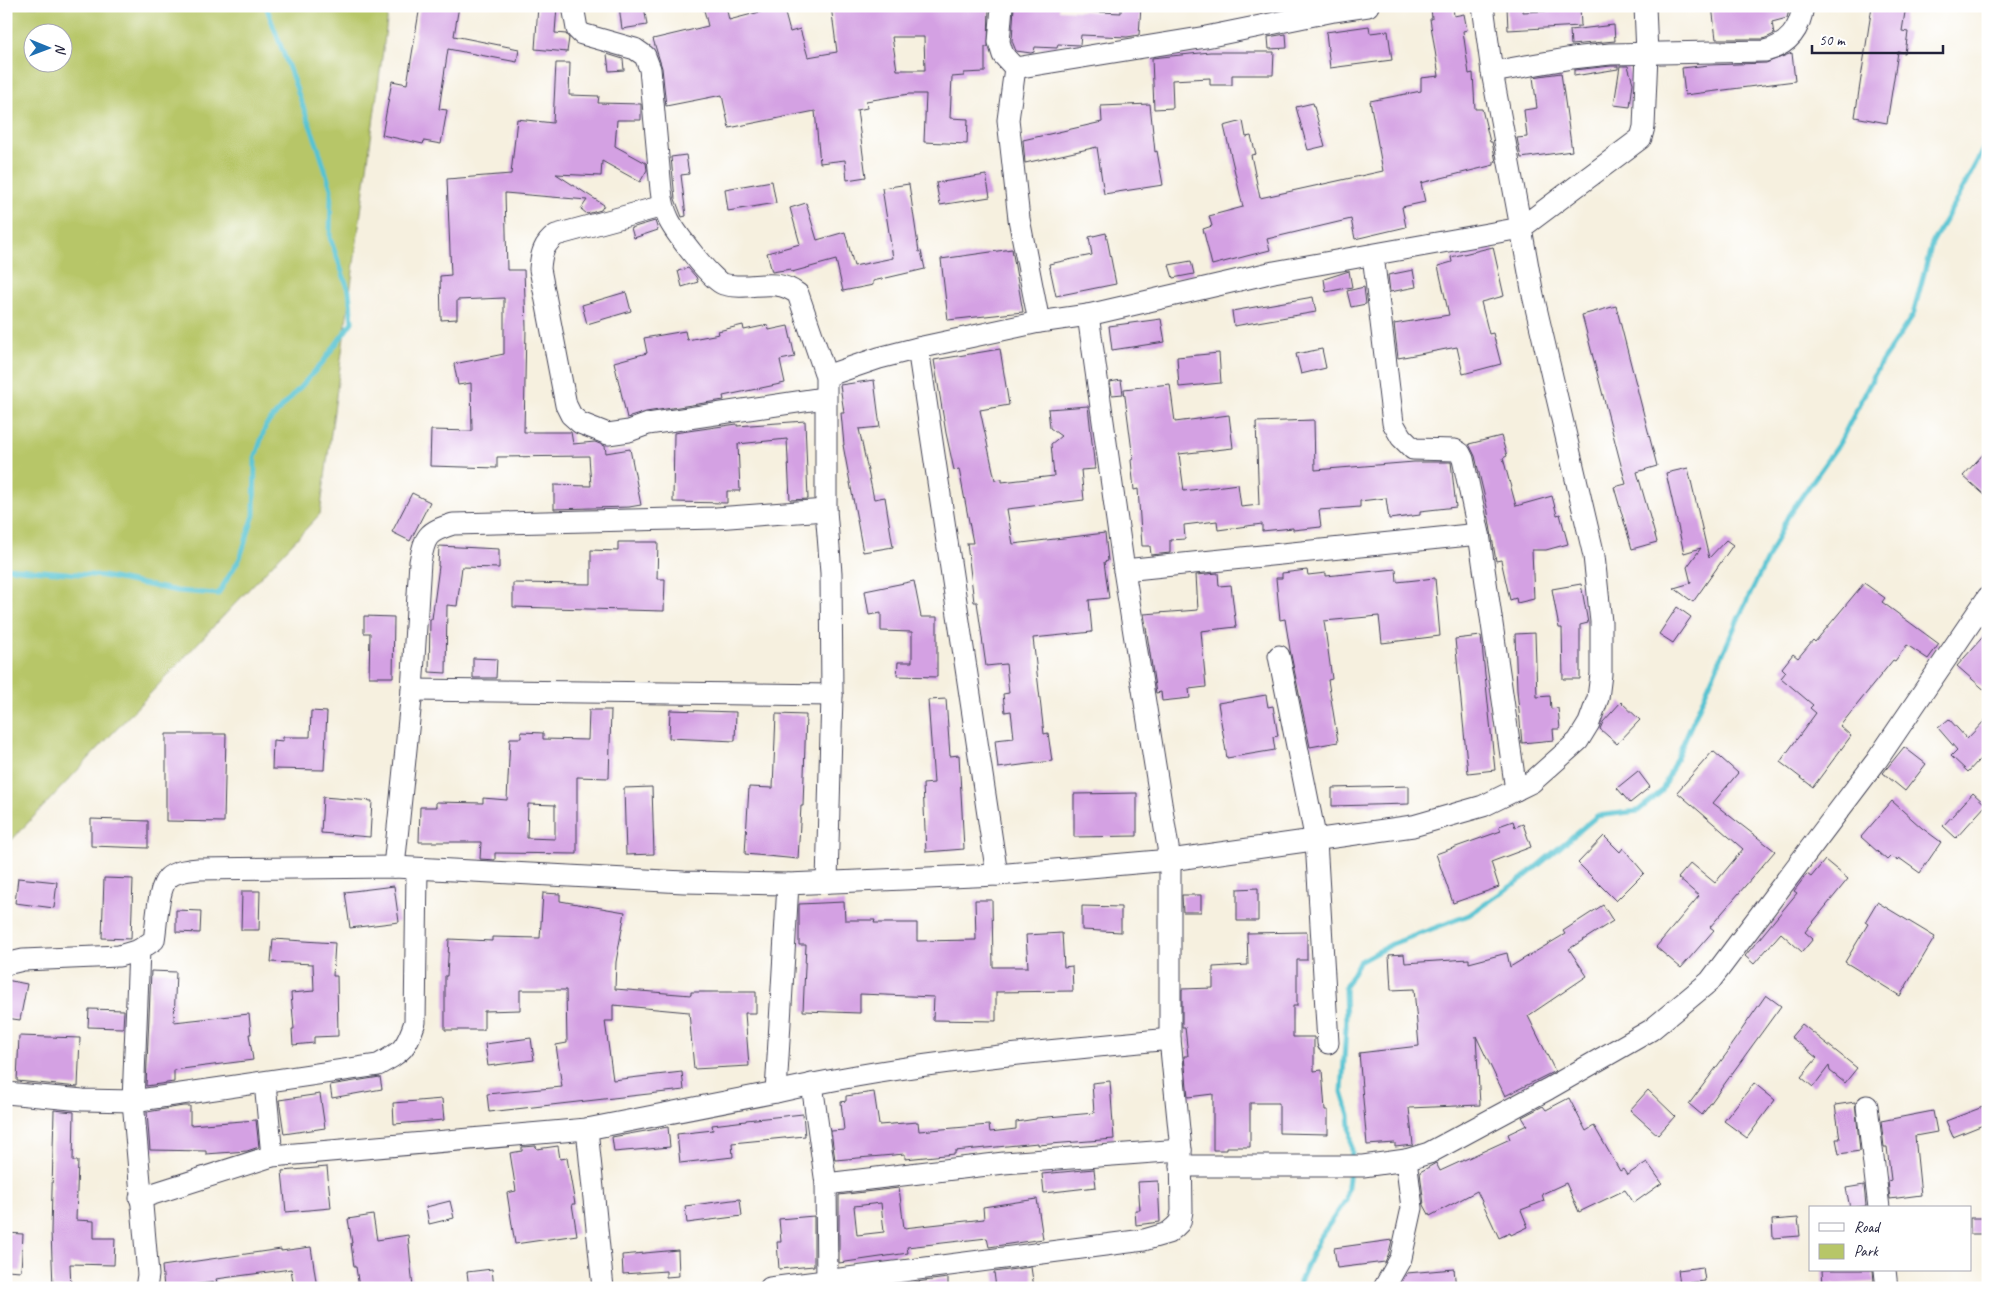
<svg xmlns="http://www.w3.org/2000/svg" width="1994" height="1294" viewBox="0 0 1994 1294" font-family="Caveat,sans-serif">
<style>
.green{fill:#b7c668;stroke:#6c7452;fill-rule:evenodd}
.lines{fill:none;stroke-linecap:round;stroke-linejoin:round}
.stream{stroke:#57c3d1;stroke-width:5}
.building{fill:#d4a1e3;fill-rule:evenodd}
.street-casing{stroke:#424154;stroke-width:23}
.street{stroke:#fff;stroke-width:21}
</style>
<rect width="100%" height="100%" fill="#fff"/>
<filter id="ink" filterUnits="userSpaceOnUse"><feTurbulence type="fractalNoise" baseFrequency=".02" numOctaves="2"/><feDisplacementMap in="SourceGraphic" scale="10" xChannelSelector="R" yChannelSelector="G"/><feConvolveMatrix kernelMatrix="1 2 1 2 8 2 1 2 1" color-interpolation-filters="sRGB"/></filter>
<filter id="wash" filterUnits="userSpaceOnUse"><feTurbulence type="fractalNoise" baseFrequency=".0096" numOctaves="4" result="noise"/><feDisplacementMap in="SourceGraphic" scale="20" xChannelSelector="R" yChannelSelector="G"/><feGaussianBlur stdDeviation="1.12" result="paint"/><feColorMatrix in="noise" values="0 0 0 0 0 0 0 0 0 0 0 0 0 0 0 0 0 1.4 0 .05"/><feComposite in="paint" operator="in"/></filter>
<g filter="url(#wash)">
<rect width="100%" height="100%" fill="#f6f0df"/>
<path class="green" d="M6,6H389L320,514L6,846ZM32,32H62V62H32Z"/>
<g class="lines">
<g class="stream">
<path d="M6,568L103,576L177,591L218,594L240,558L254,515L255,458L266,425L323,362L352,322L349,291L330,238L331,189L318,147L266,6"/>
<path d="M1351,1160L1352,1152L1349,1115L1342,1092L1346,1027L1345,987L1359,962L1392,944L1469,915L1523,878L1597,816L1638,811L1662,791L1739,617L1788,516L1840,442L1880,364L1913,315L1932,243L1959,196L1988,140"/>
<path d="M1297,1288L1319,1239L1346,1200L1350,1171"/>
</g>
</g>
<g id="blocks">
<g class="building">
<path d="M420,6H459L454,36L519,49L517,62L448,49L439,109L447,110L441,144L424,141L423,144L382,135L392,81L407,84Z"/>
<path d="M538,6H557L555,33L566,34L569,38L567,52L535,49Z"/>
<path d="M619,6H644L647,25L622,29Z"/>
<path d="M703,6H726L729,20L783,6L790,32L800,29L808,57L837,52L831,6H989L988,47H985V72L964,73V76L952,77L950,118L968,119L967,144L924,142L926,94H909L866,101L867,108L857,110L866,177L847,180L845,160L820,163L815,111L729,128L722,95L666,106L662,68L653,39L708,26ZM892,37H924L925,70H897Z"/>
<path d="M1014,6H1060L1059,10L1121,13V6H1141L1139,35L1127,37L1081,35L1080,45L1058,44L1057,48L1035,47L1034,52L1031,53L1016,51L1012,41Z"/>
<path d="M1431,6H1453L1454,16L1464,14L1467,30L1463,31L1469,74L1473,73L1475,109H1482L1490,142H1492L1496,162H1494V165L1421,183L1425,202L1402,207L1406,227L1355,239L1351,219L1267,239L1270,250L1212,265L1203,229L1212,226L1209,216L1243,207L1224,126L1243,121L1246,137L1251,136L1256,154L1251,155L1260,198L1383,171L1370,101L1421,91V78L1439,76L1430,19H1432Z"/>
<path d="M1523,6V12L1566,10V6H1580L1581,26L1508,30L1507,7Z"/>
<path d="M1712,6H1790L1787,18L1772,22L1774,34L1768,37L1763,39H1716Z"/>
<path d="M1872,6H1906L1902,31L1908,32L1905,53L1898,52L1887,123L1855,117Z"/>
<path d="M1614,25L1615,41L1571,45L1570,30Z"/>
<path d="M1369,26L1370,33L1388,31L1392,60L1330,68L1326,32Z"/>
<path d="M1286,34L1287,48L1269,49L1268,37Z"/>
<path d="M1210,52H1274L1273,75H1232V85H1210V78L1172,80L1173,108L1154,109L1152,58Z"/>
<path d="M1792,53L1795,81L1685,95L1682,68L1709,65L1766,63Z"/>
<path d="M607,54L623,59L624,70L609,71Z"/>
<path d="M556,63H570L569,95L599,96L598,103L641,104V120H617L615,146L646,163L647,170L640,182L602,161L601,176L556,174L604,205L601,210L587,214L581,209L587,200L505,193L507,270H524L526,328L524,432H571L573,444L595,442L605,446L606,453L630,449L641,505L629,507L554,509V485L591,486L589,456L497,457V468L430,466L431,430L472,431L471,383L458,385L454,364L504,354V298L457,300V319L441,320L440,276L451,275L447,179L511,174L517,119L553,123Z"/>
<path d="M1611,66H1618V69L1574,76V70Z"/>
<path d="M1620,66H1628L1633,83L1630,107L1614,105Z"/>
<path d="M1561,73L1572,151L1521,158L1517,138L1527,137L1524,110L1537,108L1533,77Z"/>
<path d="M1313,103L1325,146L1308,150L1296,107Z"/>
<path d="M1150,104L1155,152L1157,151L1163,185L1104,194L1097,147L1025,163L1023,140L1102,122L1101,106Z"/>
<path d="M686,155L689,174L681,175L686,216L682,217L675,199L671,157Z"/>
<path d="M986,175L990,197L940,205L936,183Z"/>
<path d="M772,181L776,203L728,211L725,189Z"/>
<path d="M909,184L919,252L921,251L925,269L873,281V285L843,291L836,260L792,272L791,269L772,272L767,253L800,244L790,208L806,203L817,240L845,232L854,266L893,258L882,188Z"/>
<path d="M655,221L658,230L634,238L631,228Z"/>
<path d="M1106,233L1116,284L1056,296L1049,264L1092,255L1089,237Z"/>
<path d="M1493,247L1504,296L1481,302L1489,334L1493,333L1501,364L1463,374L1457,347L1398,358L1394,324L1449,315L1438,266L1452,262L1451,257Z"/>
<path d="M1012,249L1023,312L948,320L941,259Z"/>
<path d="M1191,261L1194,274L1173,278L1169,265Z"/>
<path d="M688,268L696,277L698,282L682,287L678,271Z"/>
<path d="M1413,270L1416,287L1390,292L1388,275Z"/>
<path d="M1349,271L1352,287L1326,292L1324,279Z"/>
<path d="M1364,287L1366,304L1351,307L1347,291Z"/>
<path d="M626,292L631,311L587,324L582,305Z"/>
<path d="M1313,297L1316,312L1234,326L1232,311Z"/>
<path d="M1616,306L1657,466L1637,472L1657,542L1632,549L1614,487L1626,484L1582,315Z"/>
<path d="M1161,319L1165,342L1112,350L1109,326Z"/>
<path d="M743,325L744,330L768,325L769,330L788,326L795,357L780,360L785,383L723,396L724,400L646,412L627,418L614,362L647,353L644,338L685,331L687,340L719,334L718,331Z"/>
<path d="M1000,349L1009,405L980,410L995,480L1002,479V482L1054,476L1051,444L1061,436L1050,428L1048,409L1088,406L1095,469L1081,470L1084,500L1007,509L1013,544L1105,533L1108,561L1104,562L1109,598L1089,600L1092,632L1033,638L1044,734L1048,733L1052,761L998,768L995,740L1014,738L1011,711L1005,712L1003,694L1009,693L1006,664L986,666L977,602H974L967,543H973L959,469L954,470L946,433L934,360Z"/>
<path d="M1322,349L1326,368L1301,374L1296,354Z"/>
<path d="M1219,353L1221,383L1179,387L1177,357Z"/>
<path d="M874,380L880,427L859,429L874,499L885,497L893,547L863,552L843,445H844L841,413H844L840,385Z"/>
<path d="M1121,380L1123,394L1112,395L1110,382Z"/>
<path d="M1170,384L1175,422L1229,415L1233,448L1179,454L1184,491L1238,484L1241,507L1259,505L1256,422L1314,420L1315,470L1414,462H1451L1456,507L1420,511V515L1389,519L1386,498L1360,501V507L1319,510L1321,527L1293,530V528L1262,531V524L1218,530L1217,521L1184,525L1185,539L1170,540V553L1151,555L1150,546H1142L1138,489L1134,490L1131,460L1133,459L1124,389Z"/>
<path d="M805,421L808,499L790,500L787,439L738,444L740,491H727V503L673,502L674,433L737,424V426Z"/>
<path d="M1501,436L1507,456L1503,458L1516,506L1552,496L1557,515L1560,514L1568,544L1546,550H1532L1534,599L1517,603L1516,598L1510,600L1501,560L1496,561L1487,507L1475,456L1469,444Z"/>
<path d="M1988,449V498L1963,476Z"/>
<path d="M1688,468L1709,558L1726,540L1733,545L1693,602L1674,588L1691,583L1687,567L1701,548L1684,553L1666,473Z"/>
<path d="M412,493L430,502L410,541L392,532Z"/>
<path d="M618,542H658L657,579H665L664,611L513,607V583L591,584V550L618,551Z"/>
<path d="M439,546L499,549V568L462,567L457,606L447,605L446,673L429,672L430,619H432L439,566H438Z"/>
<path d="M1396,569L1397,582L1435,578L1440,636L1382,643L1379,616L1324,621L1332,679L1328,680L1338,742L1310,747L1290,650L1285,619L1280,620L1276,578H1282V573L1307,570L1308,575L1326,573V576Z"/>
<path d="M1218,573L1219,586L1231,585L1236,627L1201,631L1206,687L1189,689L1190,698L1162,701L1161,692L1156,693L1144,614L1198,610L1196,575Z"/>
<path d="M914,581L921,617H937V677L897,676L898,662H912V632L881,631V613L869,615L865,591Z"/>
<path d="M1864,583L1885,598L1882,602L1939,644L1928,659L1907,645L1895,661L1893,660L1840,726L1851,736L1813,787L1780,762L1816,713L1810,708L1813,705L1781,678L1786,672L1782,668L1793,654L1798,658L1813,640L1815,642Z"/>
<path d="M1581,584L1588,623L1580,625V679H1563L1562,628H1559L1552,589Z"/>
<path d="M1677,607L1691,617L1673,643L1659,634Z"/>
<path d="M364,616L394,617L393,677H369L370,633H364Z"/>
<path d="M1988,631V693L1957,666Z"/>
<path d="M1535,633L1537,697L1550,696L1551,709L1558,708L1560,729H1553L1554,740L1522,743L1517,690L1515,634Z"/>
<path d="M1481,636L1495,770L1468,773L1455,639Z"/>
<path d="M473,658L497,659L496,678H473Z"/>
<path d="M1266,695L1268,707L1273,706L1278,736L1273,737L1275,750L1227,758L1218,703Z"/>
<path d="M946,699L950,756L959,755L964,849L926,852L923,784L934,783L928,700Z"/>
<path d="M1621,702L1640,720L1617,744L1600,729L1603,722Z"/>
<path d="M589,710H611L609,778L577,777V854L495,853V860L480,859L481,842H419L420,807H436V802L483,803V798L507,800L510,738H521V732L543,733V739L588,740ZM528,804L555,805V839L527,838Z"/>
<path d="M670,710L736,712L735,741L669,738Z"/>
<path d="M311,711L327,712L324,770L272,769L273,740L283,741V737H310Z"/>
<path d="M776,714L806,715L803,806H801L798,859L745,854L749,787L773,788Z"/>
<path d="M1988,717V750L1968,772L1951,756L1957,750L1938,728L1949,719L1967,739Z"/>
<path d="M166,734H226L224,822L166,821Z"/>
<path d="M1904,747L1926,764L1905,791L1883,773Z"/>
<path d="M1713,751L1738,773L1713,803L1775,851L1710,927L1714,930L1681,968L1656,947L1699,896L1678,878L1691,863L1715,883L1743,849L1677,792Z"/>
<path d="M1638,771L1650,787L1630,803L1617,788Z"/>
<path d="M1409,786V804L1332,806V788Z"/>
<path d="M652,787L654,854L626,855L624,788Z"/>
<path d="M1137,793V836L1074,837V794Z"/>
<path d="M1973,793L1986,805L1956,838L1943,826Z"/>
<path d="M323,797L372,801L370,837L321,833Z"/>
<path d="M1892,801L1922,828L1941,842L1920,873L1899,858L1897,860L1891,856L1887,860L1861,837Z"/>
<path d="M91,819L148,821V848L91,846Z"/>
<path d="M1513,821L1515,827L1523,824L1531,847L1491,862L1499,887L1453,903L1436,854L1501,831L1499,826Z"/>
<path d="M1604,836L1620,852L1623,848L1644,873L1616,901L1578,863Z"/>
<path d="M1825,860L1848,879L1805,932L1813,939L1802,952L1781,933L1754,964L1745,956L1797,893L1794,891L1807,874L1811,877Z"/>
<path d="M18,878L57,882L54,908L15,903Z"/>
<path d="M104,878L133,879L131,939L102,938Z"/>
<path d="M394,886L399,922L350,928L345,892Z"/>
<path d="M1258,888V921H1237V889Z"/>
<path d="M242,891H260L259,930H241Z"/>
<path d="M543,893L560,894V901L625,912L616,962L615,989L691,995V992H756V1013H745L749,1066L694,1069L689,1012L613,1005V1021H605L613,1080L682,1072L684,1090L489,1112L487,1094L562,1087L556,1045L567,1043L566,990H520V1010L484,1011V1030H445V976H447L449,939L492,941V937L540,938Z"/>
<path d="M1182,895H1201V912H1183Z"/>
<path d="M975,900H992L993,967H1028L1026,935L1062,933L1064,967L1072,966L1073,991L996,992V1021L933,1020L934,997L860,994V1013L803,1011L806,945H799V904L844,902L845,920H875L874,923H917V941L976,940Z"/>
<path d="M1877,902L1935,937L1900,996L1845,962L1868,924L1865,922Z"/>
<path d="M1603,905L1613,921L1569,949L1587,976L1528,1016L1555,1071L1505,1096L1476,1036L1480,1105L1409,1108L1413,1145L1395,1147V1143L1367,1145L1359,1053L1419,1046L1414,989L1391,990L1389,955L1404,954L1405,963L1469,959V963L1507,953L1510,967L1565,934L1563,931Z"/>
<path d="M1082,906L1121,907V932L1082,930Z"/>
<path d="M176,910L201,911L200,933L176,932Z"/>
<path d="M1307,932V960H1297V1006H1293V1037H1314V1071L1322,1070L1325,1110H1328V1134L1279,1133V1103H1250V1147H1227V1150H1213V1094L1188,1097L1184,1056H1188L1185,1027H1182V989L1213,988V967L1248,965L1247,933Z"/>
<path d="M273,939L335,943L333,976H337L338,1036L314,1037V1043L293,1045L292,1029H294L291,993L314,991L313,964L271,962Z"/>
<path d="M151,971L176,972L174,1022L249,1014L251,1034H249L253,1060L174,1070V1082L146,1086Z"/>
<path d="M6,980L27,984L20,1020L6,1018Z"/>
<path d="M1766,995L1781,1006L1702,1115L1689,1104L1730,1049L1729,1048Z"/>
<path d="M89,1009L124,1010L123,1028L88,1027Z"/>
<path d="M1802,1024L1857,1068L1845,1083L1830,1071L1829,1066L1813,1087L1801,1077L1817,1058L1791,1037Z"/>
<path d="M19,1036L80,1038L78,1087L17,1081Z"/>
<path d="M531,1038L534,1060L488,1066L485,1044Z"/>
<path d="M380,1077L382,1089L332,1098L330,1085Z"/>
<path d="M1110,1081L1114,1139L1038,1145V1143L955,1151V1154L905,1159V1154L835,1160L831,1131L844,1130L841,1102L846,1101V1096L874,1092L879,1125L918,1122L919,1131L989,1125L990,1132L1016,1129V1122L1036,1119V1118L1094,1113L1092,1083Z"/>
<path d="M1754,1083L1775,1100L1747,1138L1724,1121Z"/>
<path d="M1648,1090L1675,1116L1658,1135L1630,1110Z"/>
<path d="M320,1094L325,1128L284,1134L279,1100Z"/>
<path d="M1569,1098L1586,1131L1594,1126L1620,1171L1623,1169L1627,1175L1647,1162L1662,1183L1634,1203L1625,1190L1579,1212L1566,1183L1542,1194L1544,1201L1521,1210L1528,1227L1511,1235L1510,1233L1499,1238L1477,1191L1430,1216L1424,1205L1420,1172L1436,1163L1440,1171L1510,1139L1508,1134L1527,1125L1522,1117L1543,1106L1546,1110Z"/>
<path d="M442,1099L444,1120L394,1124L393,1103Z"/>
<path d="M1855,1102L1860,1151L1839,1154L1836,1139H1840L1835,1105Z"/>
<path d="M1988,1105V1123L1953,1137L1946,1121Z"/>
<path d="M183,1106H190V1125L256,1120L259,1147L247,1151L206,1154V1151L150,1150L147,1112Z"/>
<path d="M54,1110L74,1112L73,1161H78L76,1220L94,1221V1238H115L114,1265L70,1264L71,1288H53L51,1231Z"/>
<path d="M1933,1111L1937,1132L1915,1136L1921,1195L1890,1199L1888,1181L1891,1180L1887,1147H1884L1881,1121Z"/>
<path d="M803,1114L805,1136L732,1143L733,1157L680,1163L677,1134L713,1130L712,1125L746,1121V1120Z"/>
<path d="M668,1127L670,1147L614,1152L612,1137Z"/>
<path d="M536,1146L537,1149L558,1146L560,1159L567,1158L575,1204H572L577,1235L515,1244L507,1193L516,1191L510,1153L522,1151V1147Z"/>
<path d="M327,1167L331,1208L286,1212L282,1171Z"/>
<path d="M1094,1169L1096,1187L1044,1193L1042,1174Z"/>
<path d="M1158,1181L1160,1222L1136,1225L1135,1210H1140L1138,1182Z"/>
<path d="M1864,1185L1866,1206L1850,1208L1846,1188Z"/>
<path d="M899,1188L904,1228L984,1219L983,1207L1037,1199L1043,1239L989,1247L987,1238L907,1247L908,1253L839,1263V1195ZM881,1203L884,1232L857,1235L854,1206Z"/>
<path d="M740,1199L742,1216L687,1223L685,1206Z"/>
<path d="M450,1201L454,1218L429,1224L426,1207Z"/>
<path d="M373,1215L377,1240L408,1235L413,1288H359L356,1267H354L351,1243H352L348,1219Z"/>
<path d="M814,1216V1266L779,1269L777,1242H781L779,1219Z"/>
<path d="M1798,1218L1800,1236L1773,1238L1772,1220Z"/>
<rect x="1970" y="1218" width="18" height="16"/>
<path d="M6,1233L23,1234L21,1271L6,1270Z"/>
<path d="M1392,1240L1389,1253L1385,1262L1337,1268L1334,1248Z"/>
<path d="M311,1247L317,1288H294L291,1269L216,1279L217,1282L164,1288L162,1266L281,1249V1251Z"/>
<path d="M678,1250L679,1276L666,1277V1271L623,1274L622,1255Z"/>
<path d="M1031,1267L1034,1288H996L994,1272Z"/>
<path d="M1703,1267L1705,1281L1680,1284L1678,1270Z"/>
<path d="M492,1269L494,1288H469L467,1272Z"/>
<path d="M1454,1269L1456,1288H1399L1407,1273Z"/>
<path d="M1822,1270H1873L1874,1282L1823,1285Z"/>
<path d="M948,1278V1288H900V1284Z"/>
</g>
</g>
</g>
<g filter="url(#ink)">
<use href="#blocks" fill-opacity="0" stroke="#424154" stroke-width="1"/>
<g class="lines">
<defs>
<g id="street">
<path d="M573,6L577,29L582,34L635,49L645,56L650,69L661,190C662,201 664,210 669,220C675,232 712,281 723,284C751,292 773,275 798,294L826,376"/>
<path d="M1002,6L999,42L1003,55L1015,68"/>
<path d="M1492,72L1572,58L1610,54L1765,51C1788,45 1800,30 1803,6"/>
<path d="M663,206L556,235C544,244 541,253 540,269L566,405L571,415L580,423L608,434L629,431L648,424L824,398"/>
<path d="M1373,255L1393,423L1401,437L1413,449L1455,450L1460,453L1463,459L1479,534L1516,790"/>
<path d="M1039,322L1019,219L1008,120L1015,68L1206,37L1334,11L1368,6"/>
<path d="M1124,570L1479,534"/>
<path d="M1279,656L1316,841L1328,1043"/>
<path d="M412,690L832,695"/>
<path d="M394,867L412,690L420,562C425,536 427,532 453,524L716,518L826,510"/>
<path d="M997,875L918,348L1039,322L1088,315L1274,272L1521,228L1492,72L1483,6"/>
<path d="M827,882L832,695L831,573L826,510V376L879,358L918,348"/>
<path d="M139,950L133,1101L148,1275L146,1288"/>
<path d="M6,964L23,960L119,956L139,950L154,940C157,924 157,889 168,878C175,871 189,870 198,869L394,867L684,882L788,884"/>
<path d="M265,1083L272,1156"/>
<path d="M812,1084L826,1184L827,1281"/>
<path d="M776,1092C906,1062 1038,1052 1170,1039"/>
<path d="M6,1093L83,1100L133,1101L378,1065C403,1051 406,1049 415,1022L417,869"/>
<path d="M1867,1106L1879,1208"/>
<path d="M587,1129L603,1288"/>
<path d="M1181,1166H1363L1406,1160L1429,1153L1548,1089L1651,1030L1710,981L1877,760L1988,597"/>
<path d="M826,1184L1004,1163L1181,1150"/>
<path d="M140,1198L272,1156L587,1129L776,1092L788,884L997,875L1170,860L1413,826L1483,806L1532,782L1578,741L1589,723L1598,698L1601,674V622L1594,556L1533,295L1521,228L1641,138L1644,127L1647,54L1645,6"/>
<path d="M1885,1270L1887,1288"/>
<path d="M770,1288L1144,1240L1168,1233L1175,1227L1180,1222L1182,1211L1181,1150L1170,1039V860L1124,570L1088,315"/>
<path d="M1384,1288L1401,1258L1412,1208L1406,1160"/>
</g>
</defs>
<use href="#street" class="street-casing"/>
<use href="#street" class="street"/>
</g>
</g>
<rect width="1994" height="1294" fill="none" stroke="#fff" stroke-width="25"/>
<rect x="1809" y="1206" width="162" height="65" fill="#ffffff" stroke="#a7a7b1"/>
<rect x="1819" y="1223" width="25" height="8" fill="#ffffff" stroke="#a7a7b1"/>
<text x="1854" y="1232" font-size="15" fill="#22223b">Road</text>
<rect x="1819" y="1244" width="25" height="15" fill="#b7c668" stroke="#a7a7b1"/>
<text x="1854" y="1256" font-size="15" fill="#22223b">Park</text>
<g transform="translate(48 48) rotate(91)"><circle r="24" fill="#ffffff" stroke="#a7a7b1"/>
<path d="M0-4L9 19L0 12L-9 19Z" fill="#1f6fb2"/>
<text y="-8" font-size="14" font-weight="bold" text-anchor="middle" fill="#22223b">N</text>
</g>
<path d="M1812 45v8h131v-8" fill="none" stroke="#22223b" stroke-width="2.5"/>
<text x="1819" y="45" font-size="15" fill="#22223b" stroke="#ffffff" stroke-width="4" paint-order="stroke">50 m</text>
</svg>
